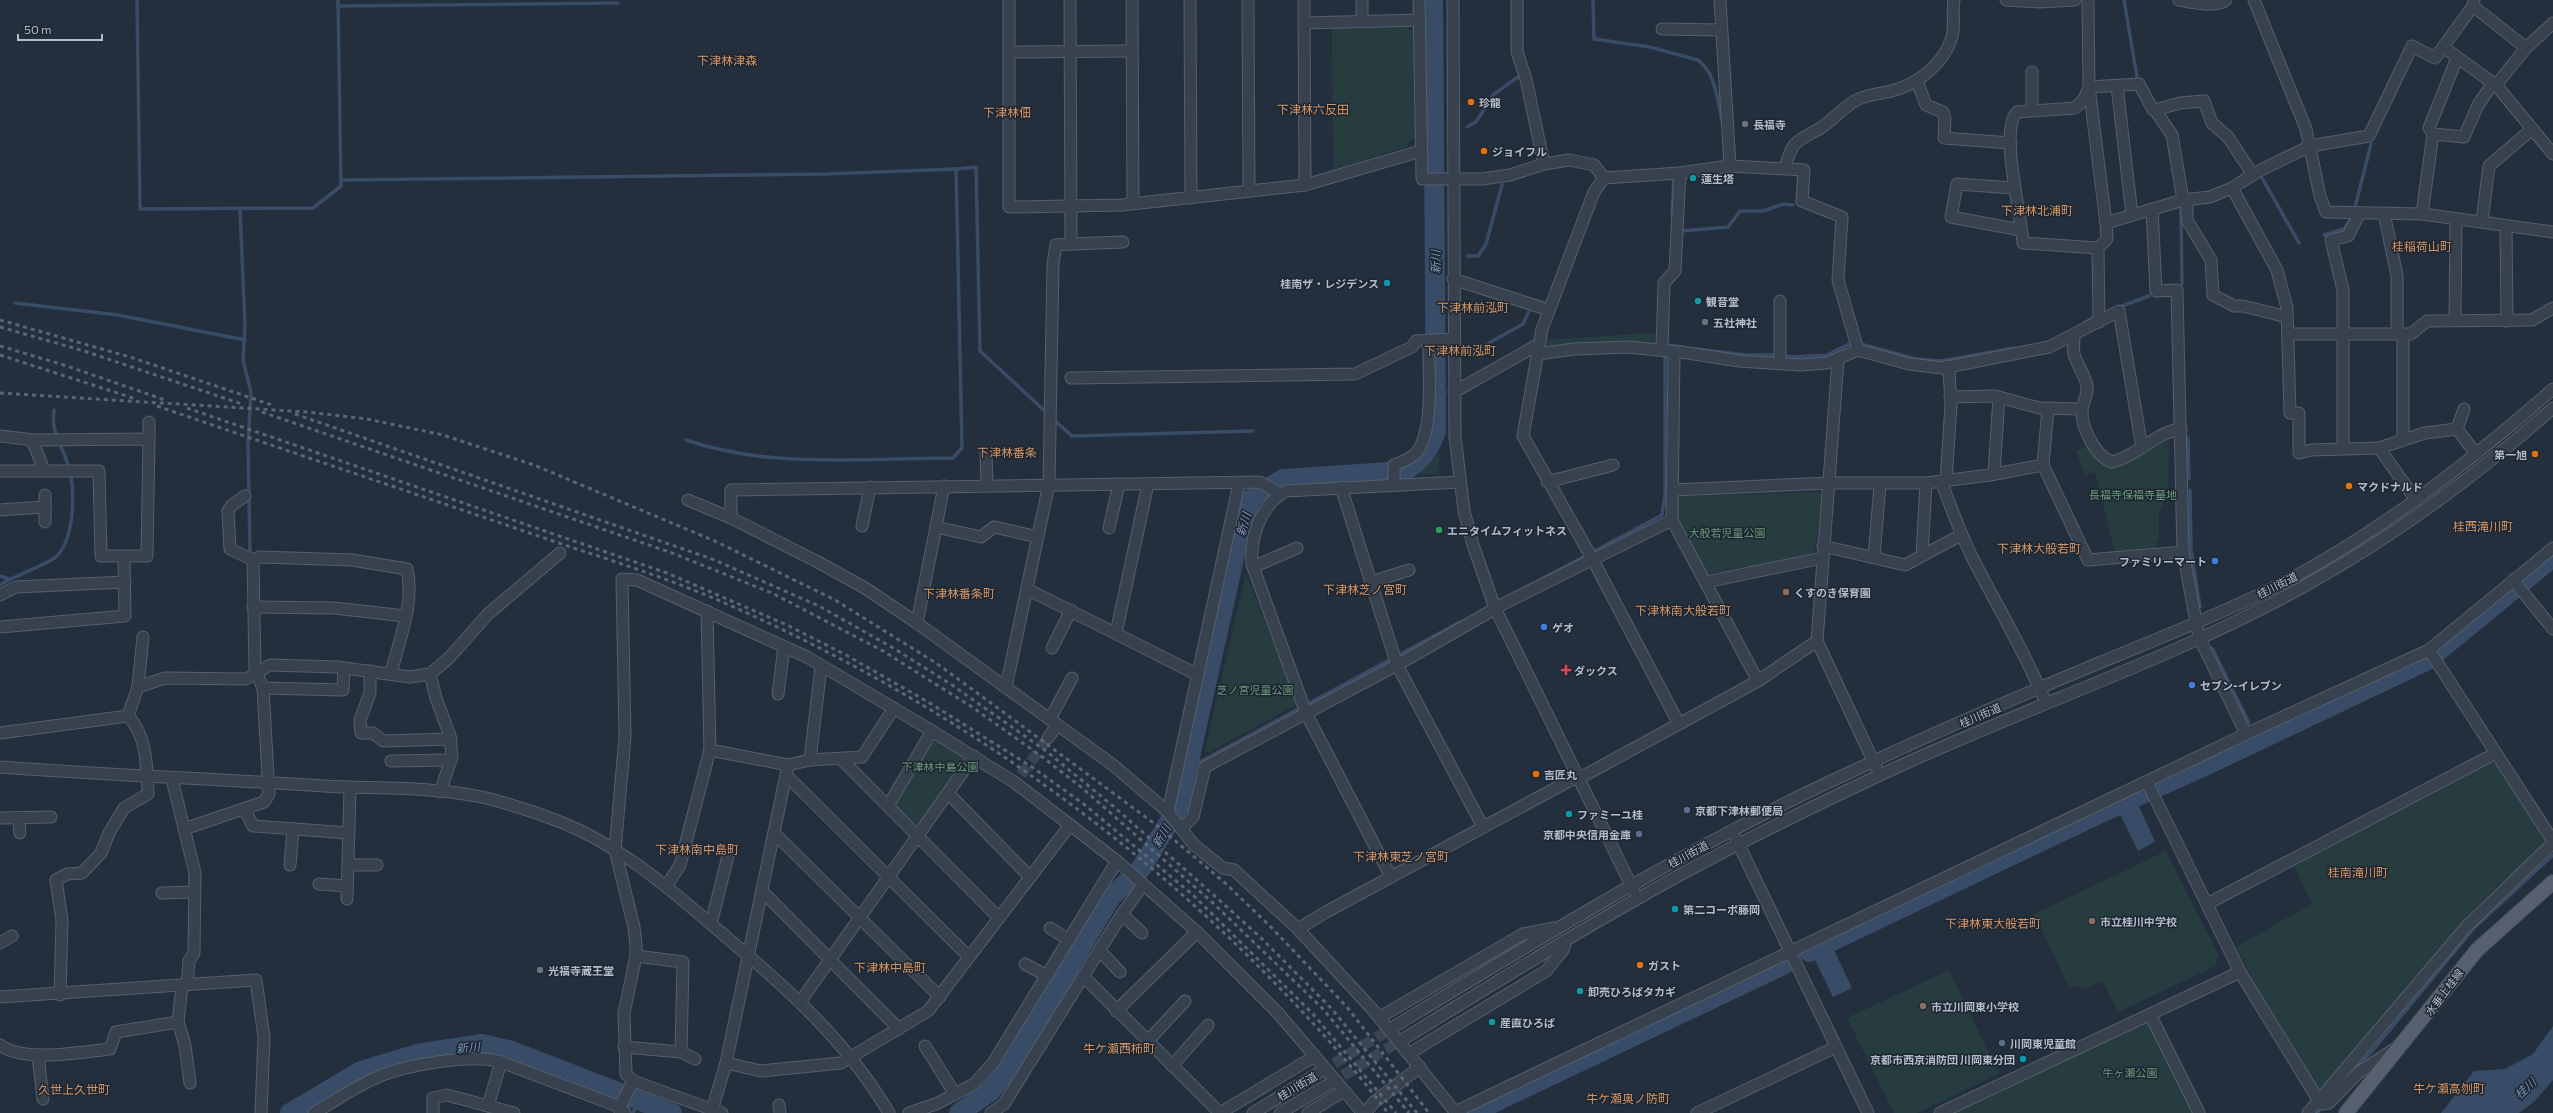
<svg xmlns="http://www.w3.org/2000/svg" width="2553" height="1113" viewBox="0 0 2553 1113" font-family="Commissioner,'Noto Sans JP',sans-serif">
<style>
.green{fill:#263c3f}
.water{fill:#394c67}
.lines{fill:none;stroke-linecap:round;stroke-linejoin:round}
.stream{stroke:#394c67;stroke-width:3.5}
.river{stroke:#394c67;stroke-width:20}
.minor-tunnel{stroke:#3a4453;stroke-width:11;stroke-dasharray:11 5.5;stroke-linecap:butt}
.minor-casing{stroke:#565f6c;stroke-width:13}
.major-casing{stroke:#414a57;stroke-width:16}
.minor{stroke:#38414e;stroke-width:11}
.major{stroke:#56606e;stroke-width:14}
.rail{stroke:#5a6575;stroke-width:3;stroke-dasharray:4 4;stroke-linecap:butt}
.food-dot{fill:#e8710a;stroke:#1d2633;stroke-width:1.5}
.worship-dot{fill:#6b7280;stroke:#1d2633;stroke-width:1.5}
.culture-dot{fill:#0f9aa8;stroke:#1d2633;stroke-width:1.5}
.leisure-dot{fill:#2e9e5b;stroke:#1d2633;stroke-width:1.5}
.shop-dot{fill:#3f7fe0;stroke:#1d2633;stroke-width:1.5}
.education-dot{fill:#8d6e63;stroke:#1d2633;stroke-width:1.5}
.health-dot{fill:#e0444e;stroke:#1d2633;stroke-width:1.5}
.service-dot{fill:#5c6f8a;stroke:#1d2633;stroke-width:1.5}
.labels{text-anchor:middle;dominant-baseline:central;stroke-width:3;stroke-linejoin:round;paint-order:stroke}
.poi-label{font-size:11px;font-weight:bold;fill:#b4bcc9;stroke:#1d2633;text-anchor:start}
.park-label{font-size:11px;fill:#6b9a76;stroke:#1d2633}
.street-label{font-size:11px;fill:#b4bcc9;stroke:#1d2633}
.neighbourhood-label{font-size:12px;fill:#d59563;stroke:#1d2633}
.water-label{font-size:12px;font-style:italic;fill:#7c92b1;stroke:#1d2633}
</style>
<rect width="100%" height="100%" fill="#242f3e"/>
<g class="green">
<path d="M1409,26V30H1414L1415,137L1408,143L1409,146L1333,170L1332,27Z"/>
<path d="M1652,333L1659,337L1658,344L1616,342L1543,347V340Z"/>
<path d="M2169,432L2168,492L2159,513V539L2154,549L2115,552L2095,472L2085,475L2076,451L2089,445L2105,467L2124,464Z"/>
<path d="M1438,454H1440L1438,474H1419Z"/>
<path d="M1818,492L1823,495L1814,555L1707,574L1677,518V502L1683,496Z"/>
<path d="M1246,574L1298,704L1208,753L1205,749Z"/>
<path d="M933,742H939L964,759V764L921,824L916,825L897,807L896,800Z"/>
<path d="M2490,762L2498,765L2543,838L2545,846C2524,864 2500,882 2481,902C2425,962 2377,1028 2322,1089L2316,1090L2235,947L2312,904L2293,863Z"/>
<path d="M2166,851L2218,954L2216,966L2118,1012L2103,982L2081,990L2078,986L2070,989L2034,914Z"/>
<path d="M1949,970L1999,1074L1917,1113H1894L1847,1018Z"/>
<path d="M2142,1022L2150,1023L2194,1113H1948Z"/>
</g>
<g class="water">
<path d="M2138,804L2155,842L2138,851L2119,812Z"/>
<path d="M1834,950L1852,988L1833,997L1815,960Z"/>
<path d="M2553,1026V1080L2535,1101L2519,1113H2441L2474,1071L2505,1069L2533,1054Z"/>
</g>
<g class="lines">
<g class="stream">
<path d="M137,0L140,209L313,208L341,186L338,0"/>
<path d="M1593,0L1594,39L1650,47L1698,60C1716,73 1717,100 1722,120"/>
<path d="M2124,0L2137,77"/>
<path d="M338,6L618,3"/>
<path d="M1467,127L1476,122L1494,94L1521,75"/>
<path d="M956,169L976,167L980,351L1047,413"/>
<path d="M2261,176L2299,243"/>
<path d="M341,180L826,174L956,169L962,448L953,458C864,458 770,469 686,440"/>
<path d="M240,209L245,326L243,360L251,392L248,443L250,553"/>
<path d="M2181,209L2182,284"/>
<path d="M2354,211L2371,144"/>
<path d="M1672,214L1674,177"/>
<path d="M1681,231L1728,227L1740,211H1763L1783,204L1793,205"/>
<path d="M2324,235L2344,229L2351,219"/>
<path d="M1468,256H1478L1486,244L1502,185"/>
<path d="M15,303L118,315L245,340"/>
<path d="M2122,306L2149,296"/>
<path d="M2085,322L2093,318"/>
<path d="M1666,345L1684,347"/>
<path d="M1696,349L1746,355H1772L1794,357L1827,355L1853,342L1916,359L1941,361L2015,348"/>
<path d="M1471,353L1523,324L1529,311"/>
<path d="M1053,419L1072,436L1253,431"/>
<path d="M2188,438L2189,479"/>
<path d="M2190,490L2191,550L2200,607"/>
<path d="M0,576L9,579"/>
<path d="M1542,579L1662,515L1665,495V352"/>
<path d="M0,585C13,576 49,564 57,556C76,535 76,484 66,459C59,441 51,430 54,410"/>
<path d="M2212,648L2249,723"/>
<path d="M1187,769L1460,622"/>
<path d="M2353,1071L2373,1050L2474,928L2553,855"/>
<path d="M633,1113L639,1100"/>
<path d="M2317,1113L2323,1106"/>
</g>
<g class="river">
<path d="M1809,952L2107,810L2207,765L2426,661L2553,557"/>
<path d="M290,1113L361,1071L417,1054L482,1044L512,1051L672,1113"/>
<path d="M959,1113L991,1091L1010,1067L1111,897L1140,870L1179,806L1243,518L1253,497L1283,479L1405,471C1422,460 1429,450 1436,431L1433,0"/>
<path d="M1472,1113L1785,964"/>
</g>
<g class="minor-tunnel">
<path d="M1021,775L1048,738"/>
<path d="M1320,1072L1395,1026"/>
<path d="M1329,1084L1405,1038"/>
</g>
<defs>
<g id="minor">
<path d="M1009,0V207L1122,205L1305,185L1421,151"/>
<path d="M1132,0L1133,204"/>
<path d="M1190,0L1191,198"/>
<path d="M1248,0L1249,191"/>
<path d="M1304,0L1305,185"/>
<path d="M1362,0V22"/>
<path d="M1419,0L1422,179H1482L1510,175L1544,164L1569,160L1594,165L1604,178"/>
<path d="M1453,0L1455,436L1464,511L1473,545L1495,608L1634,891"/>
<path d="M1517,0V52L1526,79L1544,164"/>
<path d="M1720,0L1730,166"/>
<path d="M2006,0L2039,2L2075,0"/>
<path d="M2088,0L2089,87L2084,99L2075,108L2017,112C1999,130 2022,217 2023,243L2098,248"/>
<path d="M2179,0C2188,2 2219,8 2226,0"/>
<path d="M2254,0L2306,129L2320,196L2326,212L2422,214L2553,232"/>
<path d="M2473,6L2526,48"/>
<path d="M1304,23L1420,20"/>
<path d="M1662,29L1721,30"/>
<path d="M2443,47L2493,83"/>
<path d="M1009,52L1131,51"/>
<path d="M2457,58L2429,128L2433,134L2464,137L2478,105L2493,83L2496,85L2526,48L2553,23"/>
<path d="M1917,81L1926,105L1943,112L1945,118L1944,138L2011,143"/>
<path d="M2496,85L2553,154"/>
<path d="M2117,86L2132,215"/>
<path d="M2032,110V72"/>
<path d="M1785,167C1793,140 1796,142 1819,129C1834,120 1845,104 1861,98C1871,94 1880,94 1891,91C1917,85 1944,64 1952,37C1955,25 1952,12 1954,0"/>
<path d="M2253,175L2228,137L2212,123L2204,101L2180,103L2155,110L2172,135L2183,200L2187,206V220L2211,260L2213,295L2234,306H2243L2287,317"/>
<path d="M1604,178L1594,192L1542,329L1523,436L1593,560L1679,724"/>
<path d="M1604,178L1680,173L1730,166L1804,170L1802,201L1842,217L1838,280L1858,350"/>
<path d="M2014,188L1957,184L1951,217L2021,230"/>
<path d="M2232,188L2277,270L2287,308L2290,413H2299V453L2311,450L2379,448L2425,433L2457,429"/>
<path d="M2152,209L2156,291L2177,290L2183,552L2199,637L2246,734"/>
<path d="M2384,213L2397,276V334"/>
<path d="M2422,214L2433,134"/>
<path d="M2482,221L2489,166L2532,129"/>
<path d="M2106,223L2089,87L2139,84L2153,110H2155"/>
<path d="M2506,226L2507,321"/>
<path d="M1071,244L1123,242"/>
<path d="M1453,279L1549,310"/>
<path d="M2455,319L2456,219"/>
<path d="M2099,322L2098,248L2107,239L2106,223L2183,200L2210,197L2232,188L2257,172L2310,146L2369,136L2412,46L2435,58L2473,6L2474,0"/>
<path d="M2288,334H2411L2427,321L2532,320L2553,308"/>
<path d="M2403,334V440"/>
<path d="M2074,335C2074,341 2073,349 2074,354C2077,365 2085,375 2087,386C2088,396 2083,402 2082,410C2081,427 2095,456 2112,462C2138,456 2155,432 2181,429"/>
<path d="M1662,349L1664,283L1675,271L1680,173"/>
<path d="M1674,352L1672,520L1758,681"/>
<path d="M1537,354L1575,349L1628,347L1688,353L1739,361L1800,365L1827,363L1858,350L1909,364L1943,368L2049,347L2119,311L2142,448"/>
<path d="M1780,363V301"/>
<path d="M1071,378L1355,374L1412,347L1416,341L1454,339"/>
<path d="M1454,392L1539,344"/>
<path d="M1950,397L1995,396L2039,408L2082,409"/>
<path d="M2048,408L2043,465L2088,560L2183,552"/>
<path d="M2464,409L2457,429L2476,454"/>
<path d="M149,422V439"/>
<path d="M0,436L34,440L149,439L147,556H101L99,471H0"/>
<path d="M32,440L44,470"/>
<path d="M2379,448L2416,500"/>
<path d="M2343,449V290L2331,240L2348,236L2359,214"/>
<path d="M986,454L987,485"/>
<path d="M1994,474L1999,397"/>
<path d="M1946,480L1951,405L1949,370L1947,366"/>
<path d="M1941,481C1953,513 1965,546 1982,576C2004,618 2028,659 2046,703"/>
<path d="M1547,482L1613,465"/>
<path d="M1394,485V465C1401,462 1411,459 1416,453C1435,431 1428,369 1429,340"/>
<path d="M1341,487L1397,665L1483,827"/>
<path d="M1673,490L1829,483H1926L1990,475L2043,465"/>
<path d="M45,495V522"/>
<path d="M245,496L232,505L228,511L230,549L253,560"/>
<path d="M688,500L731,518L816,561L865,588L917,623L1113,765L1168,812L1194,845L1223,868L1234,870L1298,929L1373,1010L1456,1113"/>
<path d="M0,510L45,507"/>
<path d="M731,518V490L1260,482L1280,494"/>
<path d="M862,526L870,487"/>
<path d="M936,527L981,537L994,527L1038,537"/>
<path d="M1109,528L1119,484"/>
<path d="M1823,546L1905,565L1961,535"/>
<path d="M1922,555L1926,483"/>
<path d="M1874,557L1880,485"/>
<path d="M1253,567L1297,548"/>
<path d="M2513,580L2553,629"/>
<path d="M1371,582L1409,570"/>
<path d="M1706,582L1822,558"/>
<path d="M1027,589L1196,674"/>
<path d="M0,595L16,587L125,582"/>
<path d="M253,607L334,608L405,616"/>
<path d="M917,623L944,486"/>
<path d="M0,627L125,616L124,556"/>
<path d="M1116,633L1148,484"/>
<path d="M1817,641L1876,767"/>
<path d="M1052,648L1071,610"/>
<path d="M2429,650L2553,841"/>
<path d="M370,671V693L360,720L361,733H373L383,741L451,739"/>
<path d="M430,674L436,698L450,736L452,757L440,792"/>
<path d="M138,687L143,637"/>
<path d="M1006,687L1049,484L1053,264L1056,245L1071,244L1070,0"/>
<path d="M263,688L343,690L344,669"/>
<path d="M778,694L784,647"/>
<path d="M1050,719L1072,678"/>
<path d="M0,733L128,716L138,687L165,678L246,679L270,665L337,667L410,677L430,674L449,658L488,614L560,553"/>
<path d="M1048,738L1057,725"/>
<path d="M710,750L788,765L810,760L862,757L894,708"/>
<path d="M810,760L821,667"/>
<path d="M842,760L999,918"/>
<path d="M391,761L451,760"/>
<path d="M0,767C108,775 216,779 324,786C377,789 434,786 486,798C510,804 535,812 558,821C625,847 678,896 732,942C791,991 850,1046 889,1113"/>
<path d="M786,775L969,957"/>
<path d="M172,779L195,873L194,953L189,961L187,985"/>
<path d="M2147,782L2240,972L2319,1101L2322,1104L2329,1103L2358,1073L2396,1048"/>
<path d="M948,793L1030,877"/>
<path d="M888,806L932,731"/>
<path d="M245,810L253,826L349,833"/>
<path d="M1168,812L1239,484"/>
<path d="M0,818L51,817"/>
<path d="M19,818L20,833"/>
<path d="M1182,828L1193,817L1205,767L1397,665L1503,604L1672,520"/>
<path d="M184,829L264,802L269,794L263,688L255,669L253,560L260,557L352,560L407,569C415,602 399,641 391,673"/>
<path d="M774,833L940,997"/>
<path d="M1736,839L1868,1113"/>
<path d="M290,865L293,829"/>
<path d="M348,865H377"/>
<path d="M1391,877L1306,713L1252,564C1250,537 1261,504 1286,491L1459,482"/>
<path d="M319,884L347,886"/>
<path d="M667,885L680,865L710,750L707,611"/>
<path d="M762,891L899,1029"/>
<path d="M162,893L195,892"/>
<path d="M347,899L350,788"/>
<path d="M2207,904L2496,753"/>
<path d="M1122,914L1142,933"/>
<path d="M711,924L729,852"/>
<path d="M1050,928L1069,940"/>
<path d="M1298,929L1326,912L1569,781L1587,774L1758,681L1817,641L1838,360"/>
<path d="M0,943L12,936"/>
<path d="M1100,951L1120,972"/>
<path d="M1025,964L1047,976"/>
<path d="M1083,976L1220,1113"/>
<path d="M182,986L178,1022L185,1045L190,1083"/>
<path d="M60,995L62,920L56,880L67,874L82,873L101,853L109,833L124,808L148,794C147,768 147,735 128,716"/>
<path d="M0,997L256,980L264,1037L261,1113"/>
<path d="M800,1002L974,756"/>
<path d="M1116,1011L1197,932"/>
<path d="M2150,1014L2199,1113"/>
<path d="M1380,1017L1523,934L1554,928"/>
<path d="M1395,1026C1545,935 1695,843 1855,770C1935,732 2017,697 2099,663C2159,638 2219,615 2277,586C2378,534 2467,464 2553,389"/>
<path d="M1405,1038C1482,991 1558,943 1637,899C1715,854 1797,814 1878,776C2018,710 2166,662 2301,588C2392,538 2475,477 2553,408"/>
<path d="M1147,1042L1185,1001"/>
<path d="M0,1045C24,1063 81,1052 110,1049L116,1032L178,1022"/>
<path d="M925,1046L955,1094"/>
<path d="M624,1047L681,1052L683,962L636,956"/>
<path d="M681,1052L695,1059"/>
<path d="M1410,1053L1546,971L1563,950L1566,940"/>
<path d="M38,1055L43,1099"/>
<path d="M726,1063L761,1071L841,1063L928,1011L1070,825"/>
<path d="M1172,1066L1208,1025"/>
<path d="M779,1105L780,1113"/>
<path d="M488,1106L501,1062"/>
<path d="M712,1110L726,1063L788,765"/>
<path d="M1455,1112L2246,734L2429,650L2553,548"/>
<path d="M314,1113C335,1101 356,1086 378,1077C405,1065 474,1053 501,1062L620,1107L625,1113"/>
<path d="M433,1113V1098L447,1095L514,1113"/>
<path d="M620,1113V1107L633,1081"/>
<path d="M722,1113L633,1081L626,1074L624,1013L636,956V945L634,927L615,850L625,737L622,579L637,580L807,657L932,731L1014,782L1117,861L1197,932L1278,1013L1363,1113"/>
<path d="M909,1113L936,1104L974,1084L993,1063L1117,861"/>
<path d="M991,1113L1004,1104L1122,914L1143,885"/>
<path d="M1220,1113L1315,1056"/>
<path d="M1253,1113L1320,1072"/>
<path d="M1280,1113L1329,1084"/>
<path d="M1308,1113L1344,1091"/>
<path d="M1365,1113L1374,1102L1420,1067"/>
<path d="M1697,1113L1836,1047"/>
<path d="M1940,1113L2240,972"/>
<path d="M2308,1113L2467,926L2553,843"/>
</g>
<path id="major" d="M2346,1113L2477,950L2553,882"/>
</defs>
<use href="#minor" class="minor-casing"/>
<use href="#major" class="major-casing"/>
<use href="#minor" class="minor"/>
<use href="#major" class="major"/>
<g class="rail">
<path d="M0,320L130,357L275,406"/>
<path d="M0,327L84,351L242,404"/>
<path d="M0,346L67,366L165,400"/>
<path d="M0,355L136,399"/>
<path d="M0,393L307,412L367,419L443,435L534,465L717,542L835,600L936,663L1006,714L1159,827L1225,883L1269,925L1347,1007L1429,1113"/>
<path d="M157,406C276,447 395,487 515,528C583,552 653,572 720,601C920,688 1104,812 1258,966C1304,1012 1349,1061 1388,1113"/>
<path d="M187,408L667,573L787,625L846,655L928,702L1032,767L1085,805L1193,895L1313,1014L1396,1113"/>
<path d="M262,412L672,553L772,593L883,651L972,707L1041,756L1081,787L1213,903L1323,1009L1409,1113"/>
<path d="M295,414L712,559L819,606L895,649L952,685L1046,751L1113,806L1216,897L1260,937L1331,1008L1417,1113"/>
</g>
</g>
<g class="food-dot">
<circle cx="1471" cy="102" r="4"/>
<circle cx="1484" cy="151" r="4"/>
<circle cx="2535" cy="454" r="4"/>
<circle cx="2349" cy="486" r="4"/>
<circle cx="1536" cy="774" r="4"/>
<circle cx="1640" cy="965" r="4"/>
</g>
<g class="worship-dot">
<circle cx="1745" cy="124" r="4"/>
<circle cx="1705" cy="322" r="4"/>
<circle cx="540" cy="970" r="4"/>
</g>
<g class="culture-dot">
<circle cx="1693" cy="178" r="4"/>
<circle cx="1387" cy="283" r="4"/>
<circle cx="1698" cy="301" r="4"/>
<circle cx="1569" cy="814" r="4"/>
<circle cx="1675" cy="909" r="4"/>
<circle cx="1580" cy="991" r="4"/>
<circle cx="1492" cy="1022" r="4"/>
<circle cx="2023" cy="1059" r="4"/>
</g>
<circle class="leisure-dot" cx="1439" cy="530" r="4"/>
<g class="shop-dot">
<circle cx="2215" cy="561" r="4"/>
<circle cx="1544" cy="627" r="4"/>
<circle cx="2192" cy="685" r="4"/>
</g>
<g class="education-dot">
<circle cx="1786" cy="592" r="4"/>
<circle cx="2092" cy="921" r="4"/>
<circle cx="1923" cy="1006" r="4"/>
</g>
<path class="health-dot" d="M1564 664h4v4h4v4h-4v4h-4v-4h-4v-4h4z"/>
<g class="service-dot">
<circle cx="1687" cy="810" r="4"/>
<circle cx="1639" cy="834" r="4"/>
<circle cx="2002" cy="1043" r="4"/>
</g>
<g class="labels">
<g class="poi-label">
<text x="1479" y="102">珍龍</text>
<text x="1753" y="124">長福寺</text>
<text x="1492" y="151">ジョイフル</text>
<text x="1701" y="178">蓮生塔</text>
<text x="1379" y="283" text-anchor="end">桂南ザ・レジデンス</text>
<text x="1706" y="301">観音堂</text>
<text x="1713" y="322">五社神社</text>
<text x="2527" y="454" text-anchor="end">第一旭</text>
<text x="2357" y="486">マクドナルド</text>
<text x="1447" y="530">エニタイムフィットネス</text>
<text x="2207" y="561" text-anchor="end">ファミリーマート</text>
<text x="1794" y="592">くすのき保育園</text>
<text x="1552" y="627">ゲオ</text>
<text x="1574" y="670">ダックス</text>
<text x="2200" y="685">セブン-イレブン</text>
<text x="1544" y="774">吉匠丸</text>
<text x="1695" y="810">京都下津林郵便局</text>
<text x="1577" y="814">ファミーユ桂</text>
<text x="1631" y="834" text-anchor="end">京都中央信用金庫</text>
<text x="1683" y="909">第二コーポ藤岡</text>
<text x="2100" y="921">市立桂川中学校</text>
<text x="1648" y="965">ガスト</text>
<text x="548" y="970">光福寺蔵王堂</text>
<text x="1588" y="991">卸売ひろばタカギ</text>
<text x="1931" y="1006">市立川岡東小学校</text>
<text x="1500" y="1022">産直ひろば</text>
<text x="2010" y="1043">川岡東児童館</text>
<text x="2015" y="1059" text-anchor="end">京都市西京消防団 川岡東分団</text>
</g>
<g class="park-label">
<text x="2133" y="494">長福寺保福寺墓地</text>
<text x="1727" y="532">大般若児童公園</text>
<text x="1255" y="689">芝ノ宮児童公園</text>
<text x="940" y="766">下津林中島公園</text>
<text x="2130" y="1072">牛ヶ瀬公園</text>
</g>
<g class="street-label">
<text transform="translate(2277 585) rotate(-27)">桂川街道</text>
<text transform="translate(1980 715) rotate(-24)">桂川街道</text>
<text transform="translate(1688 854) rotate(-28)">桂川街道</text>
<text transform="translate(2444 992) rotate(-53)">水垂上桂線</text>
<text transform="translate(1297 1086) rotate(-31)">桂川街道</text>
</g>
<g class="neighbourhood-label">
<text x="727" y="60">下津林津森</text>
<text x="1313" y="109">下津林六反田</text>
<text x="1007" y="112">下津林佃</text>
<text x="2037" y="210">下津林北浦町</text>
<text x="2422" y="246">桂稲荷山町</text>
<text x="1473" y="307">下津林前泓町</text>
<text x="1460" y="350">下津林前泓町</text>
<text x="1007" y="452">下津林番条</text>
<text x="2483" y="526">桂西滝川町</text>
<text x="2039" y="548">下津林大般若町</text>
<text x="1365" y="589">下津林芝ノ宮町</text>
<text x="959" y="593">下津林番条町</text>
<text x="1683" y="610">下津林南大般若町</text>
<text x="697" y="849">下津林南中島町</text>
<text x="1401" y="856">下津林東芝ノ宮町</text>
<text x="2358" y="872">桂南滝川町</text>
<text x="1993" y="923">下津林東大般若町</text>
<text x="890" y="967">下津林中島町</text>
<text x="1119" y="1048">牛ケ瀬西柿町</text>
<text x="2449" y="1088">牛ケ瀬高刎町</text>
<text x="74" y="1089">久世上久世町</text>
<text x="1628" y="1098">牛ケ瀬奥ノ防町</text>
</g>
<g class="water-label">
<text transform="translate(1435 262) rotate(-90)">新川</text>
<text transform="translate(1243 524) rotate(-73)">新川</text>
<text transform="translate(1161 836) rotate(-59)">新川</text>
<text transform="translate(468 1047) rotate(-6)">新川</text>
<text transform="translate(2525 1088) rotate(-42)">桂川</text>
</g>
</g>
<path d="M18 34v6h84v-6" fill="none" stroke="#b4bcc9" stroke-width="2"/>
<text x="24" y="34" font-size="12" fill="#b4bcc9" stroke="#1d2633" stroke-width="3" paint-order="stroke">50 m</text>
</svg>
